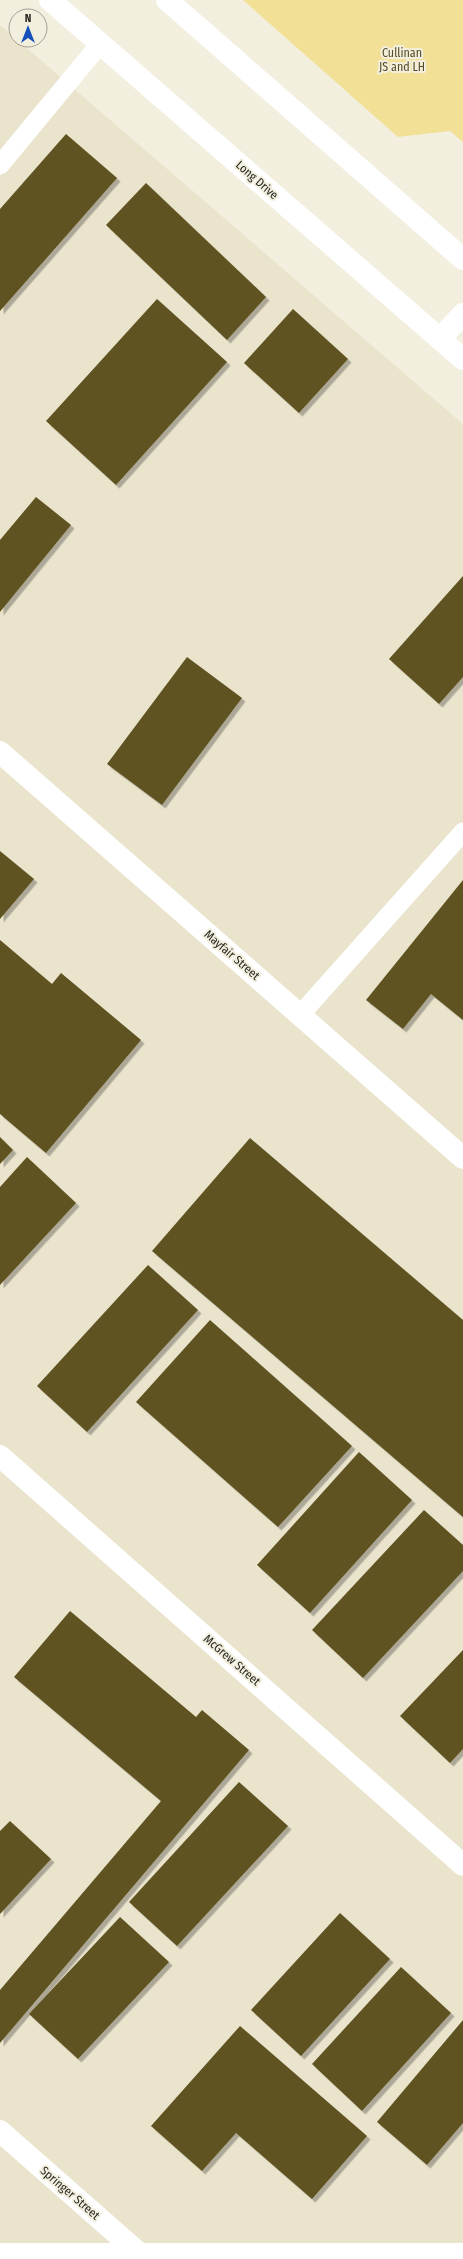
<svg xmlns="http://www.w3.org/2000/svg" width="463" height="2259" viewBox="0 0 463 2259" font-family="'Fira Sans Condensed',sans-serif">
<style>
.built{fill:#eae4cd}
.green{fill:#f2e096}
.building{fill:#5e5220;filter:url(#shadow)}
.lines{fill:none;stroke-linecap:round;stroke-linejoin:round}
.lane{stroke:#fff;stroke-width:19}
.street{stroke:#fff;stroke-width:22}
.secondary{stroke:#fff;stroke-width:22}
.labels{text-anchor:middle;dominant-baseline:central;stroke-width:4;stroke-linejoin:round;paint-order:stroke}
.park-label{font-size:12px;fill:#554b24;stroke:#f3efdf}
.street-label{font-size:12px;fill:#282721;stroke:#f3efdf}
</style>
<defs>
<filter id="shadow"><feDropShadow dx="3.5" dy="3.5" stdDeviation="0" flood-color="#0004"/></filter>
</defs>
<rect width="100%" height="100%" fill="#f3efdf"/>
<path class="built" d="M0,25L463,424V2259H0Z"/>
<path class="green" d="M243,0H463V142L450,131L398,137Z"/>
<g class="building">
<path d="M66,134L117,178L0,311V209Z"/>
<path d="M146,183L266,297L227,340L106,225Z"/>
<path d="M157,299L227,362L116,485L46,421Z"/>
<path d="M293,309L348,359L299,413L244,363Z"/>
<path d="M36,497L71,525L0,612V540Z"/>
<path d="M463,576V677L439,704L389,659Z"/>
<path d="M187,657L242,698L162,805L107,764Z"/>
<path d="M0,851L34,879L0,919Z"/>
<path d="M463,880V1020L431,994L403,1029L366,1000Z"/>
<path d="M0,940L52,984L61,973L141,1040L46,1153L0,1114Z"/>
<path d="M0,1137L13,1150L0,1164Z"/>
<path d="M250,1138L463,1320V1517L152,1251Z"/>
<path d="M27,1157L76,1203L0,1285V1187Z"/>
<path d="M148,1265L198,1310L87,1432L37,1386Z"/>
<path d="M210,1320L352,1446L278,1527L136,1402Z"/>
<path d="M359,1452L412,1500L310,1613L257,1565Z"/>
<path d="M424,1510L463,1545V1571L363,1678L312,1630Z"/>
<path d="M70,1611L196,1717L202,1710L249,1750L0,2043V1990L161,1801L14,1677Z"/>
<path d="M463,1650V1749L450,1763L400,1716Z"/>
<path d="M239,1782L288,1826L177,1946L129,1902Z"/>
<path d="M10,1821L51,1859L0,1914V1831Z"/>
<path d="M340,1913L390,1959L301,2056L251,2010Z"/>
<path d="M120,1917L169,1962L78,2059L29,2014Z"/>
<path d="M401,1967L451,2013L362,2111L312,2064Z"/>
<path d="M463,2020V2123L427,2165L377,2122Z"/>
<path d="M240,2026L367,2136L312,2199L236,2133L202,2171L151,2126Z"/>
</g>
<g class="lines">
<g class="lane">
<path d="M0,165L100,44"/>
<path d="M300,1015L463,832"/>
</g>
<g class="street">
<path d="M0,752L463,1158"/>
<path d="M0,1456L463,1865"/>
<path d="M0,2131L141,2255"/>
<path d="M0,2254H463"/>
</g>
<g class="secondary">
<path d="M50,0L463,359"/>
<path d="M167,0L463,259"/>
<path d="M440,339L463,314"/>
</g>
</g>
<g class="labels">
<g class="park-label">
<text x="402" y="53">Cullinan<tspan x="402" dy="14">JS and LH</tspan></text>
</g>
<g class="street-label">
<text transform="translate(257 180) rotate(41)">Long Drive</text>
<text transform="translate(232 955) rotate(41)">Mayfair Street</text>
<text transform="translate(232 1660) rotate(41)">McGrew Street</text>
<text transform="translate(70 2193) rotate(41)">Springer Street</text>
</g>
</g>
<g transform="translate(28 28)"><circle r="19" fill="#f3efdf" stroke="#a29f93"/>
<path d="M0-3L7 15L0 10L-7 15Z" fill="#1750bc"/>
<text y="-6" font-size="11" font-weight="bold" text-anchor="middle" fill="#282721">N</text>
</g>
</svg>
